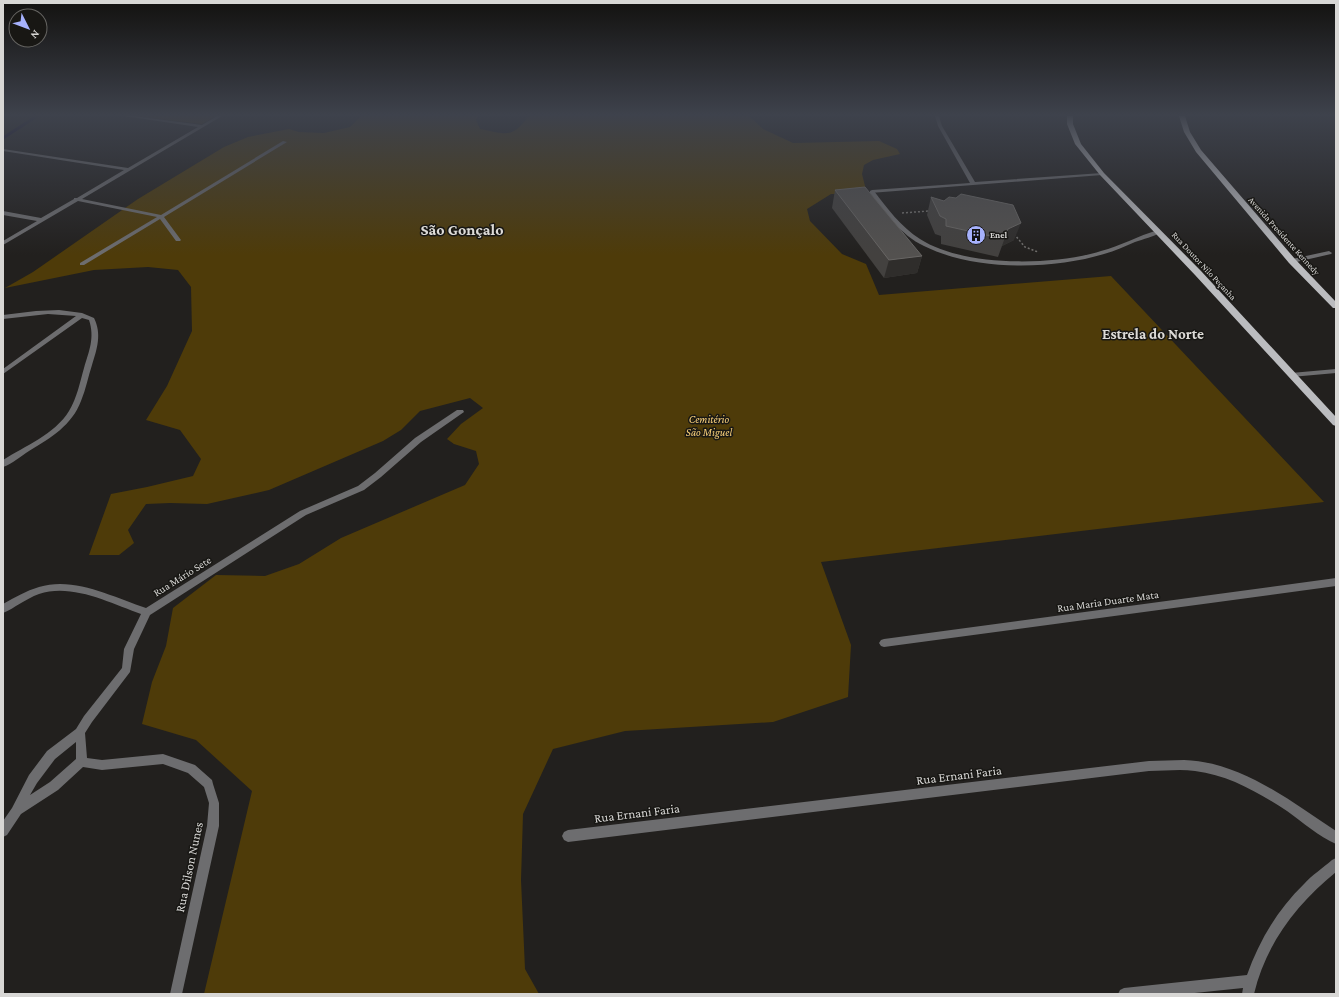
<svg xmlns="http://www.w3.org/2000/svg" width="1339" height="997" viewBox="0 0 1339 997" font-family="'Crimson Pro',serif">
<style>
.green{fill:#4e3b09}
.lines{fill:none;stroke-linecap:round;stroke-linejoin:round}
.stream{stroke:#05002a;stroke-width:3}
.path{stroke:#716f6d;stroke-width:1.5;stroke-dasharray:2 2;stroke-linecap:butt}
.lane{fill:#6d6d6f;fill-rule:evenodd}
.street{fill:#6d6d6f;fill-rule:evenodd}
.primary{fill:#bbbcbf;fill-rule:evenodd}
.wall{fill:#43413f}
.shaded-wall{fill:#2f2d2b}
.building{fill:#53514f;stroke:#686664}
.labels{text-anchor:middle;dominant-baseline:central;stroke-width:3;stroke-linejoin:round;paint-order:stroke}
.far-poi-label{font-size:9px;font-weight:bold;fill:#d8d7d5;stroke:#181714;text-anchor:start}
.far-street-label{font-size:9px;fill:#d8d7d5;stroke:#181714}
.park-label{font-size:11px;font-style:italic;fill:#fad17a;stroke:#181714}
.street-label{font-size:11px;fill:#d8d7d5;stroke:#181714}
.near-street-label{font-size:13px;fill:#d8d7d5;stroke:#181714}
.district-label{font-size:15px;font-weight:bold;fill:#dddbd7;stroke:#181714}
.far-town-label{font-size:16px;font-weight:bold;fill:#dddbd7;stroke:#181714}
</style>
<rect width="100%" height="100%" fill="#22201e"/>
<g class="green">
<path d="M135,116H216L202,124Z"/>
<path d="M361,116H478L476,120L480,129C507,134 511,139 529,116H749L763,129L793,143L879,141L897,149L900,154L873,160L864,165L862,174L866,190L852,194H831L807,209L810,221L842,254L866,264L879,295L1111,276L1324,502L821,562L851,645L848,697L773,722L625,731L553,749L523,814L521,880L525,969L539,994H204L252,791L196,740L142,724L152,682L166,646L173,608L216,575L265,576L299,564L341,538L465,485L479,464L476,451L454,444L447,439L461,424L483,408L470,398L420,411L401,430L383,441L269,490L207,504L170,503L146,504L128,530L134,543L119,555H89L111,494L147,487L193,476L201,459L180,430L146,420L167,386L192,331L191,287L178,270L148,267L94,270L5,288L33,272L138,199L224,147L248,137L289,129L299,132L324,133L350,127Z"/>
</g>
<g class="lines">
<path class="stream" d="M3,138L37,116"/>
<g class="path">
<path d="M902,213L929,211"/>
<path d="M1014,234L1025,247L1038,252"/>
</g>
<path class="lane" d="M870,191H874C887,208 901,227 920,239C963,267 1053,266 1101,251C1120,246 1138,236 1158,230L1161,232C1154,237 1143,239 1135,242C1125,246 1115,251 1104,254C1051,270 974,271 924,246C901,235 885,213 870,193Z"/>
<g class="street">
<path d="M124,116H134L202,125L217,116H222L82,199L161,215L283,141L287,142L164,217L181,240L180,241H176L160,219L84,265H80V263L157,217L78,201L3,245V241L37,221L3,215V211L41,218L74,199V198H77L124,170L3,151V149L128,168L198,127Z"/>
<path d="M935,116H939L942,126L975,182L1102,173L1104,174L1102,175L870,193V191L872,190L970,183L938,126Z"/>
<path d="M1329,251L1332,253L1331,254L1292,263L1289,261L1292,259Z"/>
<path d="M59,310L82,313L94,318C102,334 97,349 92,365C88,377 86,389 81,401C72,425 51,438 29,451C21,456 12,464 3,467V460C25,446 55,434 69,411C77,398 80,382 84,368C89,351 95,338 89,320L82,318L3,374V369L76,316L48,314L3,319V315L36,311Z"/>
<path d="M1336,369V373L1291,377L1288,375L1291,373Z"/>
<path d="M457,410H463L464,412L421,442L381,477L364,490L306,515L150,615L134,649L130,672L92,722L85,733L87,758L102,760L163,754L195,765L212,780L213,784L219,803V826L182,994H170L207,826L209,803L204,787L188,773L163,764L102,770L83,767L58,790L21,814L7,835L3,837V821L12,808L29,775L47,751L76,729L84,716L122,668L124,649L141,614C110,603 72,583 39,594C25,599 15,608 3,613V604C15,597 26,591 39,587C74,576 113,597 146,608L300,511L358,486L375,473L415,438ZM76,742V759L50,782L30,795L37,783L55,759Z"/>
<path d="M1336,578V586L884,647L881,646L879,643L881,640L884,639Z"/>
<path d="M1184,760C1242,762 1290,801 1336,831V844C1320,837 1302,822 1287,811C1259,793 1229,775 1195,771C1180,769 1164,771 1149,771L568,842L564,840L562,836L564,832L568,830L1149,761Z"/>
<path d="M1336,858V872C1297,904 1266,943 1254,994H1242L1243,988L1185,994H1118L1120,990L1124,988L1247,975C1259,941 1278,909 1304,884C1312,875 1323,868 1332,860Z"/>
</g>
<g class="primary">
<path d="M1067,116H1073V124L1081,144L1104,173L1201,271L1336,417V426L1333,425L1195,275L1100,175L1075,144L1067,124Z"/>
<path d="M1179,116H1185L1190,132L1201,150L1295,259L1336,302V308H1333L1289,263L1196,152L1184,132Z"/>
</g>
</g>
<g class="wall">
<path d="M835,190L922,256L917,273L884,278L832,208Z"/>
<path d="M931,197L1014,240L1002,246L998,257L941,244V236L935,234L927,215Z"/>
</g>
<g class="shaded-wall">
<path d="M1021,223L1014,240L1002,246L998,257L1008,229Z"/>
<path d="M922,256L917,273L884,278L889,260Z"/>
</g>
<g class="building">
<path d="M865,187L922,256L889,260L835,190Z"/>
<path d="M961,194L1013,205L1021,223L1008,229L1004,239L946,226V219L940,216L931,197L944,201L949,197L956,198Z"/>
</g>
<linearGradient id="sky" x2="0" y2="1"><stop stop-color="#131210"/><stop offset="0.45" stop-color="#3e424c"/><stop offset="1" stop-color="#3e424c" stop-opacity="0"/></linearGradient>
<rect width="1339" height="255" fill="url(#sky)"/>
<defs>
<symbol id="building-disc" viewBox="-11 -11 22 22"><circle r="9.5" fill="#a6b1fc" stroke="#181714"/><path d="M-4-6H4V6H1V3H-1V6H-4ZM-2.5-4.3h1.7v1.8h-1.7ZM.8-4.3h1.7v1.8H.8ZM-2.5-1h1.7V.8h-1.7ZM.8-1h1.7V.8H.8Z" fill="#111"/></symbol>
</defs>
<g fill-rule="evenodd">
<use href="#building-disc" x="965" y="224" width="22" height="22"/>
</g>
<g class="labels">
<g class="far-poi-label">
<text x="990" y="235">Enel</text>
</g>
<g class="far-street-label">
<text transform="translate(1284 236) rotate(48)">Avenida Presidente Kennedy</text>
<text transform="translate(1204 266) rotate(47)">Rua Doutor Nilo Peçanha</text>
</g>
<g class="park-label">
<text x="709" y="419">Cemitério<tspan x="709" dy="13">São Miguel</tspan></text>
</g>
<g class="street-label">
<text transform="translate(182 576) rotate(-32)">Rua Mário Sete</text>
<text transform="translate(1108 601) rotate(-8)">Rua Maria Duarte Mata</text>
</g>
<g class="near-street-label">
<text transform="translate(959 775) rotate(-7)">Rua Ernani Faria</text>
<text transform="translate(637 813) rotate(-7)">Rua Ernani Faria</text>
<text transform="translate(189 867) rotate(-78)">Rua Dilson Nunes</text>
</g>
<g class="district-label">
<text x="1153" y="334">Estrela do Norte</text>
</g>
<g class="far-town-label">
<text x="462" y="229">São Gonçalo</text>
</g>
</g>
<rect width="1339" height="997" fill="none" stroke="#d8d7d5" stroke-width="8"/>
<g transform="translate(28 28) rotate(132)"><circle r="19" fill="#181714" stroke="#656461"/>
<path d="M0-3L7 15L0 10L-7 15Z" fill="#a6b1fc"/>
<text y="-6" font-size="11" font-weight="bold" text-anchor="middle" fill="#d8d7d5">N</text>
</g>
</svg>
